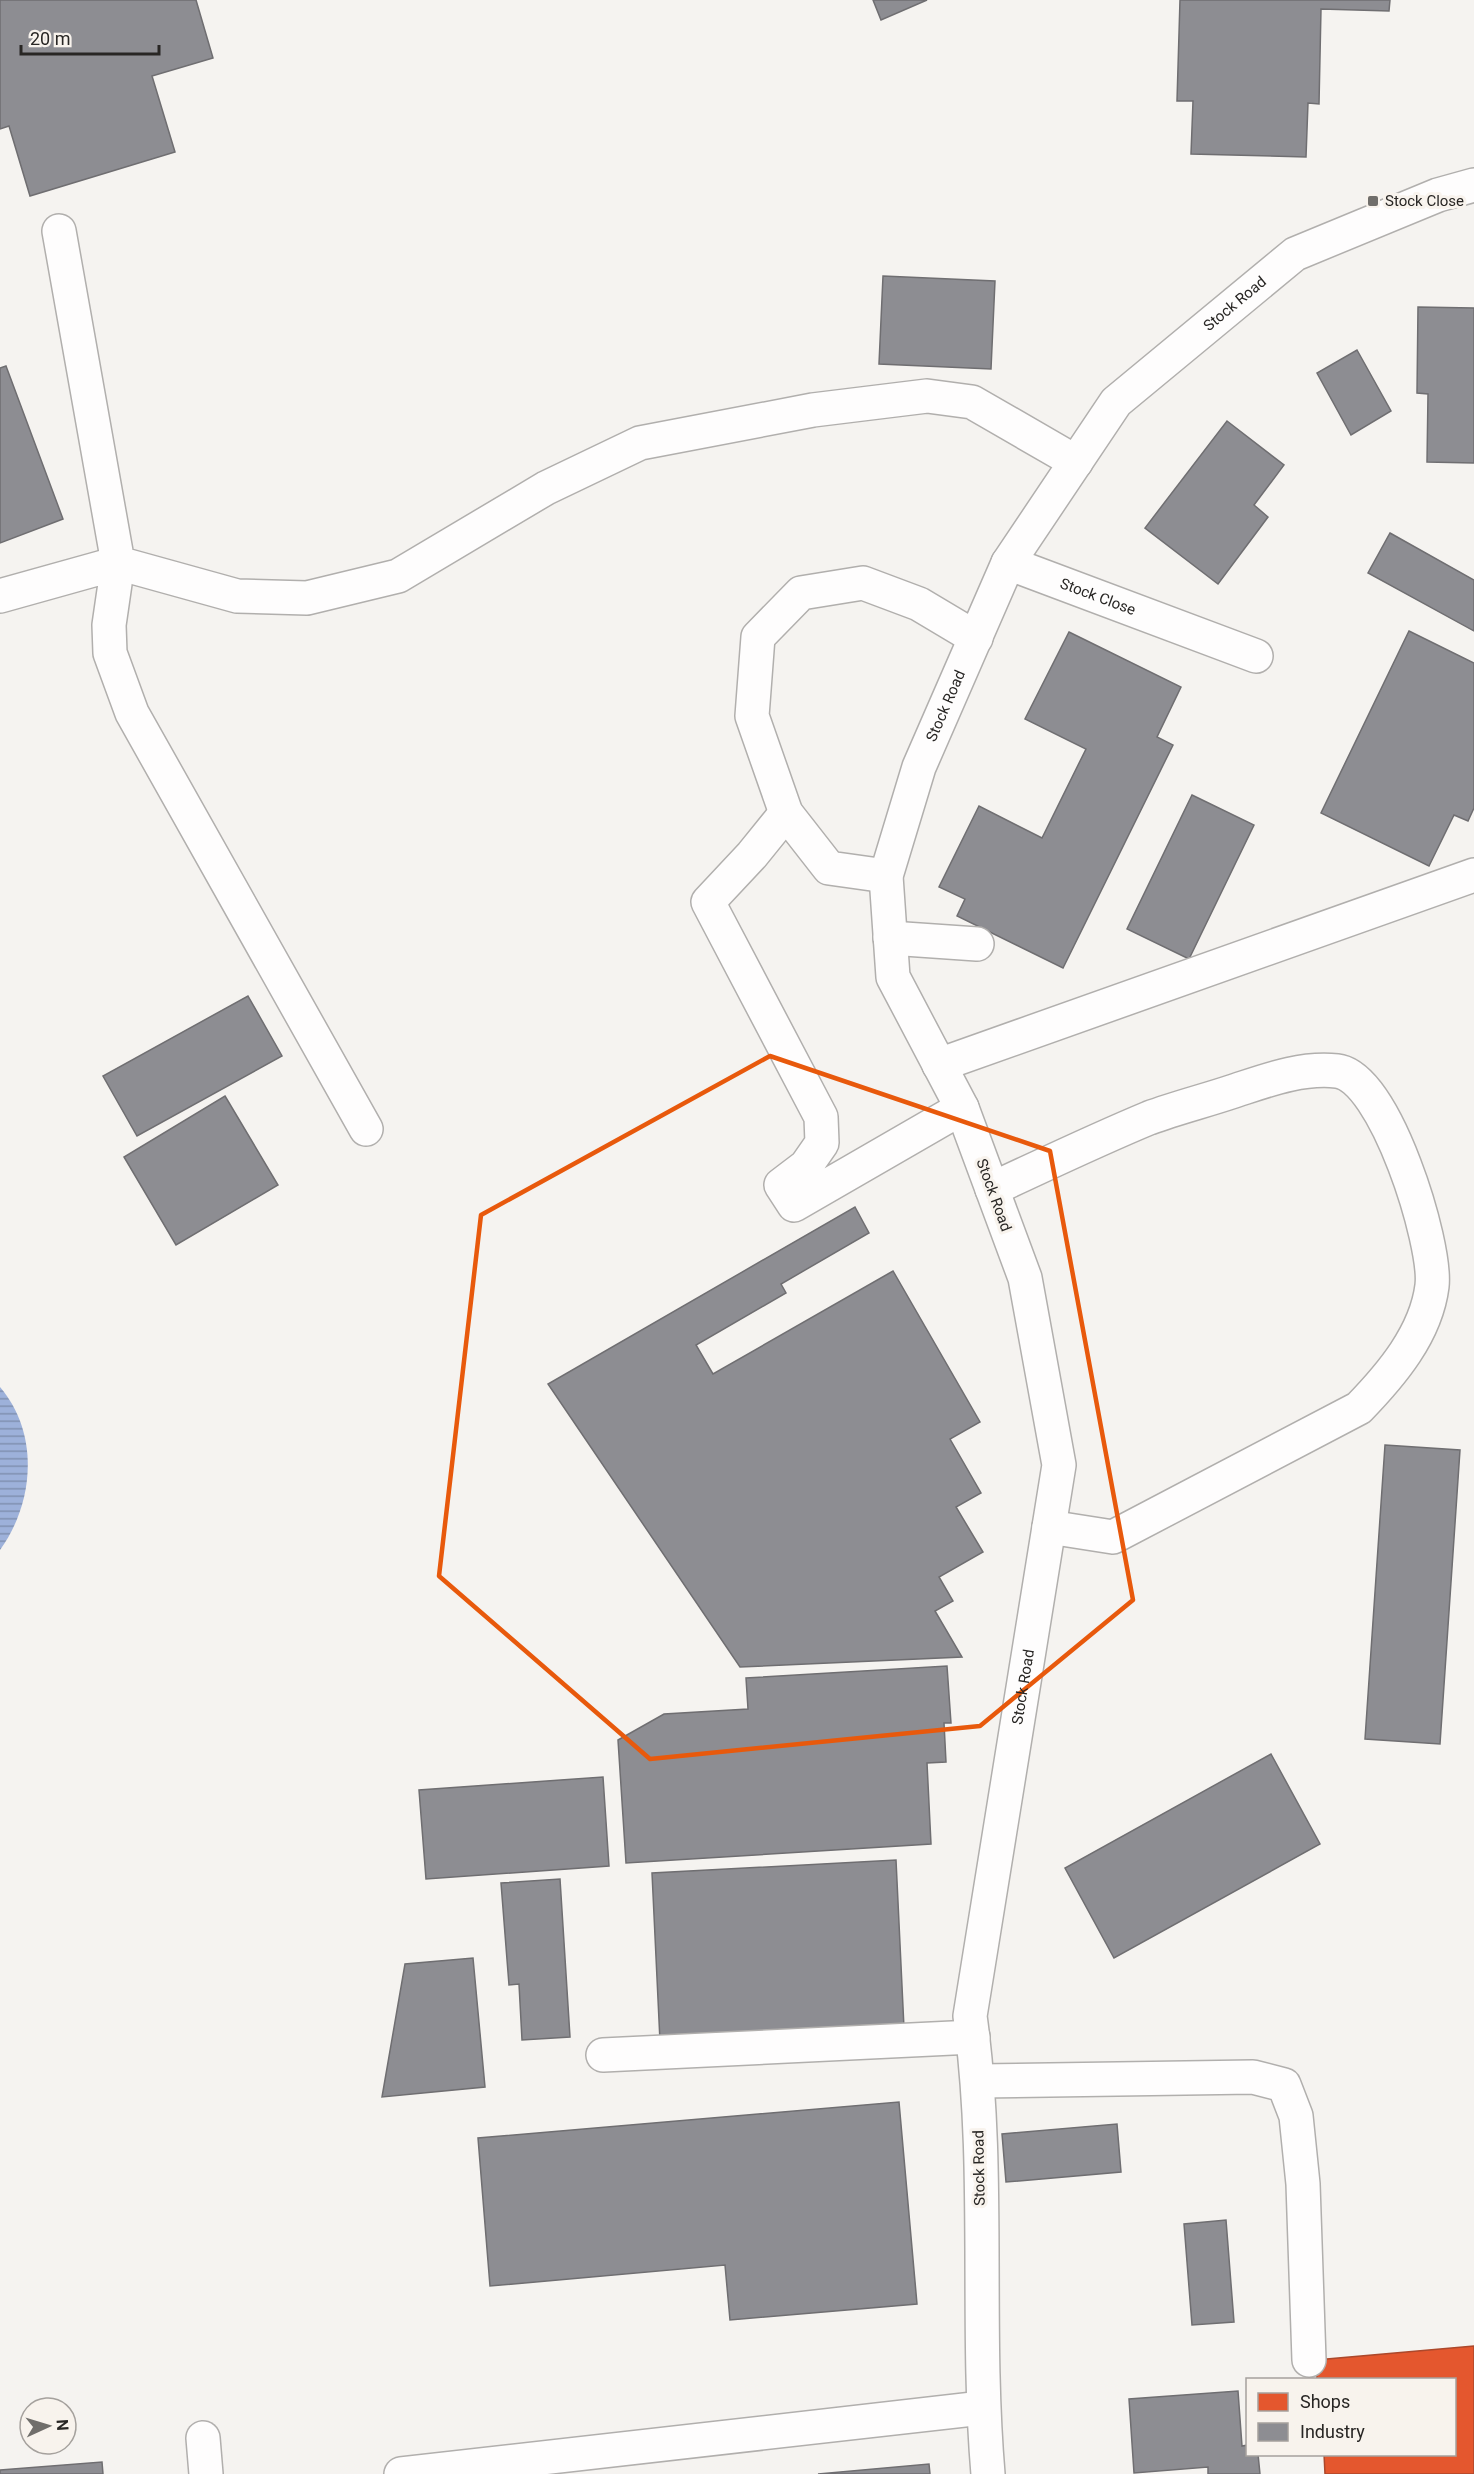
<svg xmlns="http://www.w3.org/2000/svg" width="1474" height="2474" viewBox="0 0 1474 2474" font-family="Roboto,sans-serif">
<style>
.water{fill:url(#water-rules)}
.shops{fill:#e4572e;stroke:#ac482b;stroke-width:1.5}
.industry{fill:#8d8d92;stroke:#6f6e71;stroke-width:1.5}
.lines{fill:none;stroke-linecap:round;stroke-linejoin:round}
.minor-casing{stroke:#b1afad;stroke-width:36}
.minor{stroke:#fefdfd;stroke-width:33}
.marked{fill:none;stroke:#e8590c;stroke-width:4.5;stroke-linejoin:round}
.poi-dot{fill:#706e6b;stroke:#f8f3ed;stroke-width:2}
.labels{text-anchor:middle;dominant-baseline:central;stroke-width:6;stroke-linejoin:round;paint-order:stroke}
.poi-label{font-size:15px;fill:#282624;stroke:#f8f3ed;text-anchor:start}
.street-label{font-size:15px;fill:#282624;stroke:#f8f3ed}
</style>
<defs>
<pattern id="water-rules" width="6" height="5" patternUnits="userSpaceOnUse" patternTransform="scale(1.5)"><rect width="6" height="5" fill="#9db1da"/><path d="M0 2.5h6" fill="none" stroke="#8090b1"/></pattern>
</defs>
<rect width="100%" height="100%" fill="#f5f3f0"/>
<path class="water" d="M0,1387C40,1434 34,1503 0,1550Z"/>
<path class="shops" d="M1474,2346V2474H1325L1324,2454H1454V2380H1317L1316,2360Z"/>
<g class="industry">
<path d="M0,0H196L213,58L152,76L175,152L30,196L9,126L0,129Z"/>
<path d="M873,0H927L881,20Z"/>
<path d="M1180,0H1390L1389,11L1321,9L1319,104L1308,103L1306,157L1191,154L1193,101H1177Z"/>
<path d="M883,276L995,281L991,369L879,364Z"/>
<path d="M1418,307L1474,308V463L1427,462L1428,394L1417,393Z"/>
<path d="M1357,350L1391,411L1351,435L1317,373Z"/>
<path d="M6,366L63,519L0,543V368Z"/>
<path d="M1227,421L1284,465L1254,505L1268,517L1218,584L1145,528Z"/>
<path d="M1390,533L1474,580V631L1368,573Z"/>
<path d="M1409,631L1474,663V808L1468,821L1454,815L1429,866L1321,813Z"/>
<path d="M1069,632L1181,687L1157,737L1173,745L1063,968L957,916L965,899L939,887L979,806L1042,838L1086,749L1025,719Z"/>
<path d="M1192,795L1254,825L1189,959L1127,929Z"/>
<path d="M248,996L282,1056L137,1136L103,1076Z"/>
<path d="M225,1096L278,1185L176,1245L124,1157Z"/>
<path d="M855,1207L869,1233L781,1284L786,1293L696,1345L713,1374L893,1271L980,1422L950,1439L981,1493L956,1507L983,1552L939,1577L953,1601L935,1611L962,1657L740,1667L548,1384Z"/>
<path d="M1385,1445L1460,1450L1440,1744L1365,1739Z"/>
<path d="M947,1666L951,1723H944L946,1762L927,1763L931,1844L626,1863L618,1740L664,1714L748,1709L746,1678Z"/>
<path d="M1271,1754L1320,1844L1114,1958L1065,1868Z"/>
<path d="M603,1777L609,1866L426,1879L419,1790Z"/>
<path d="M896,1860L904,2028L660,2041L652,1873Z"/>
<path d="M560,1879L570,2037L522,2040L519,1984L509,1985L501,1883Z"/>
<path d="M473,1958L485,2087L382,2097L405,1964Z"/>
<path d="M899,2102L917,2304L730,2320L725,2265L490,2286L478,2138Z"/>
<path d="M1117,2124L1121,2172L1006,2182L1002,2134Z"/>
<path d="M1226,2220L1234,2322L1192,2325L1184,2224Z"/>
<path d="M1238,2391L1242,2446L1248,2445V2454H1258L1260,2474H1208V2467L1134,2473L1129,2399Z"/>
<path d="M102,2462L103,2474H0V2470Z"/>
<path d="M929,2464L930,2474H818Z"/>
</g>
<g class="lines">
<defs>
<g id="minor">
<path d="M59,231L118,563L237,596L307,598L398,576L546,488L640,443L813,410L927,396L972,402L1076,462"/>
<path id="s1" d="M1008,563L1256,656"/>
<path d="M0,596L118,563L109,625L110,653L132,713L366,1129"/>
<path d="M786,813L752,855L708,902L821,1117L822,1143L806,1166L781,1185L794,1205L962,1108"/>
<path d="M886,876L829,868L786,813L752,716L758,637L801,593L863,583L919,604L976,638"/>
<path d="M890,938L977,944"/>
<path d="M939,1065L1474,875"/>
<path d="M992,1189C1044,1165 1096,1140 1149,1118C1176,1108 1204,1101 1231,1092C1265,1081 1300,1067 1337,1071C1385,1076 1437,1244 1432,1286C1426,1334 1391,1375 1359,1408L1113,1537L1049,1527"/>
<path d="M603,2055L973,2037"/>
<path d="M978,2081L1253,2077L1284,2085L1296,2116L1303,2184L1309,2360"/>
<path d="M203,2438L206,2474"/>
<path d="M401,2474L982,2408"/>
<path id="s2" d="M988,2474C975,2322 991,2167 970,2016L1059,1465L1025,1278L962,1108L893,977L886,876L919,767L1008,563L1116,402L1295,254L1438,195L1474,185"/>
</g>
</defs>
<use href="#minor" class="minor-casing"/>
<use href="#minor" class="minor"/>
</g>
<path class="marked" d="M770,1056L1050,1151L1133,1600L980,1726L650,1759L439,1576L481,1215Z"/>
<rect class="poi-dot" x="1367" y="195" width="12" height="12" rx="3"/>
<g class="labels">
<g class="poi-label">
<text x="1385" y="201">Stock Close</text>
</g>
<g class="street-label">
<text stroke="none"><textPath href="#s2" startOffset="2322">Stock Road</textPath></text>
<text stroke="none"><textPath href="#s1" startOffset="96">Stock Close</textPath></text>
<text stroke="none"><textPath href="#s2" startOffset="1818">Stock Road</textPath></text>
<text transform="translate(994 1195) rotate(70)">Stock Road</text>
<text stroke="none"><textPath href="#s2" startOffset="792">Stock Road</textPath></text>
<text transform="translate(979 2168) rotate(-91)">Stock Road</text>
</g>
</g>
<rect x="1246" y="2378" width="210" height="78" fill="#f8f3ed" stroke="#a5a19d" stroke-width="1.5"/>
<rect x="1258" y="2393" width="30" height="18" fill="#e4572e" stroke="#a5a19d" stroke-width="1.5"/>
<text x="1300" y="2408" font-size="18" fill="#282624">Shops</text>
<rect x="1258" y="2423" width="30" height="18" fill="#8d8d92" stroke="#a5a19d" stroke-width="1.5"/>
<text x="1300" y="2438" font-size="18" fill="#282624">Industry</text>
<g transform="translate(48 2426) rotate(86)"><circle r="28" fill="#f8f3ed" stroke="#a5a19d" stroke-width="1.5"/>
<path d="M0-4.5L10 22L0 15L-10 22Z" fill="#706e6b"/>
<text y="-9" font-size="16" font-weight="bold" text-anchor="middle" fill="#282624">N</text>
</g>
<path d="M21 45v9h138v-9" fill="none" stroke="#282624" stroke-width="3"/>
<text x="30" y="45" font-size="18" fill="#282624" stroke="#f8f3ed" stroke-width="4.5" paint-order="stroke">20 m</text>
</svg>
